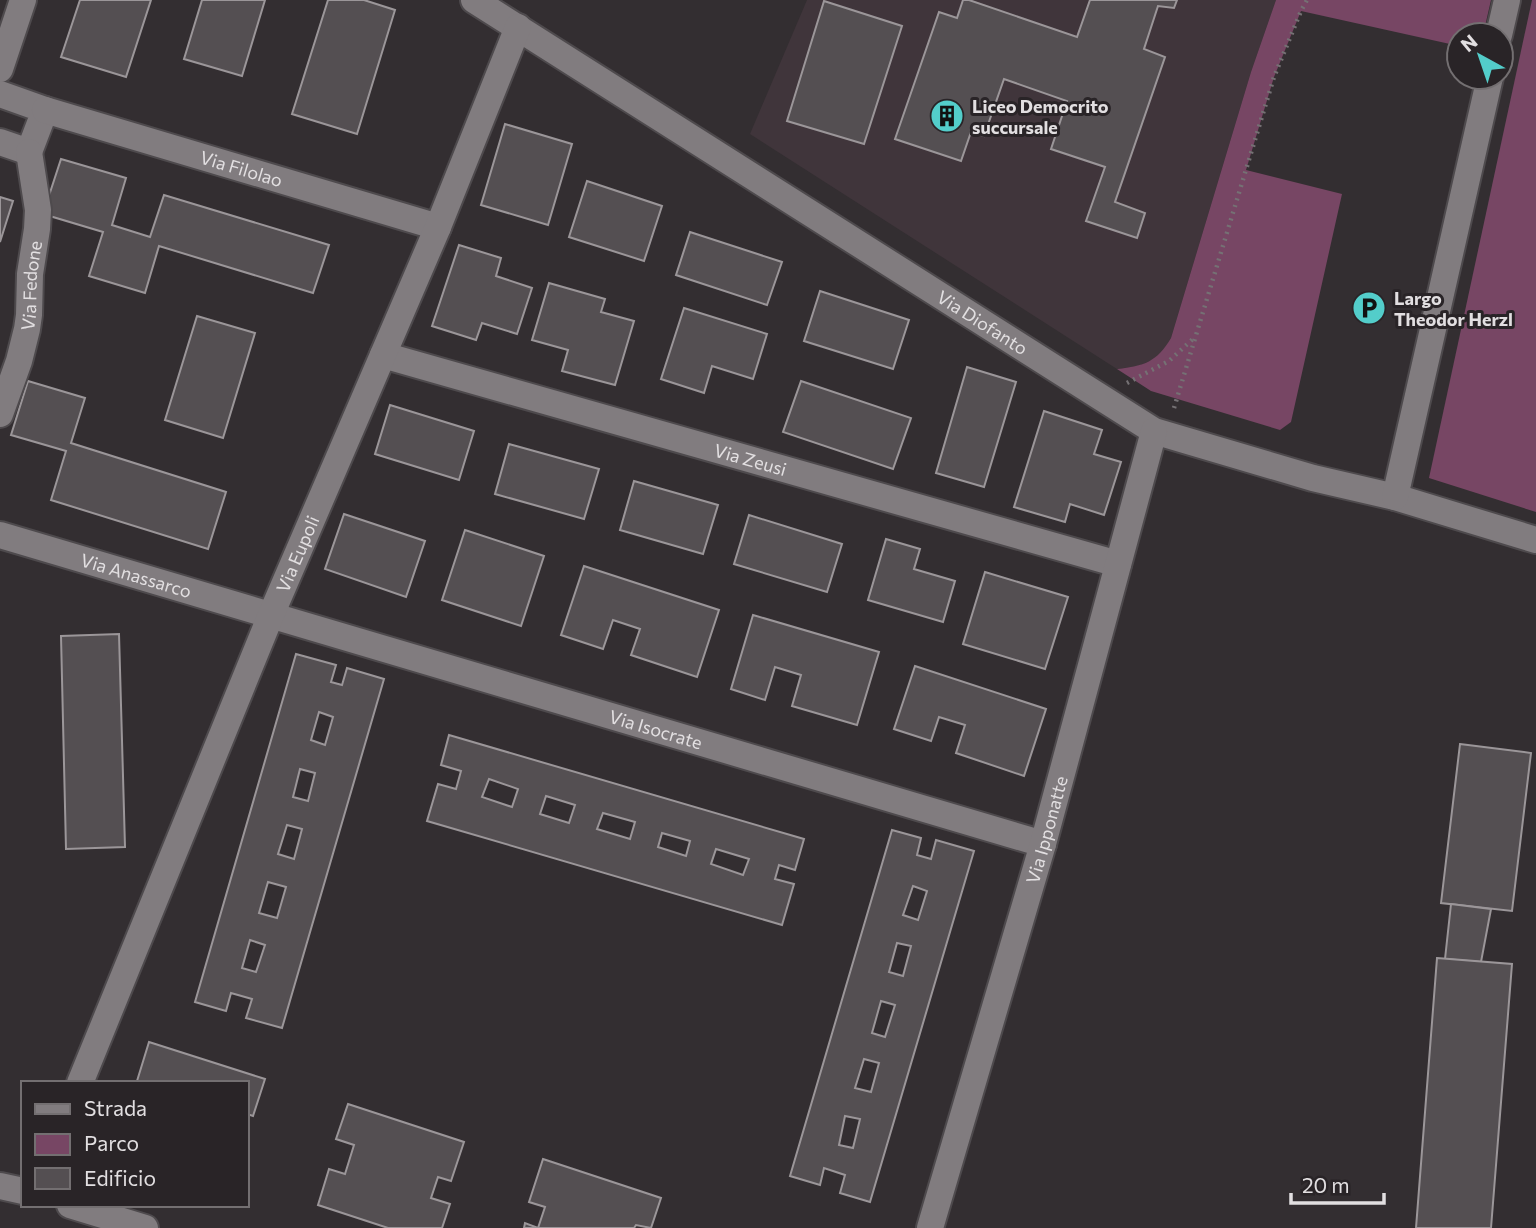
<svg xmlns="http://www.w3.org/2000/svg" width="1536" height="1228" viewBox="0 0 1536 1228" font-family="Commissioner,sans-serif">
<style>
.built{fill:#40353b}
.green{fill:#774664}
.building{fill:#544f52;stroke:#9b9699;stroke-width:2;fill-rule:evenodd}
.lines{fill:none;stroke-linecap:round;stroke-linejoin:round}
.minor-casing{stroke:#4e4a4d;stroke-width:30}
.path{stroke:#757174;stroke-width:4.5;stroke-dasharray:2 5;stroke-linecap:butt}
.minor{stroke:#817c7f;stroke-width:26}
.labels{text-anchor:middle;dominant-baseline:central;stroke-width:6;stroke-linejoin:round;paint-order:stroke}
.poi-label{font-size:18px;font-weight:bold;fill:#e2dfe1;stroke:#292427;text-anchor:start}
.street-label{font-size:18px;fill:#e2dfe1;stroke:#292427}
</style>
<rect width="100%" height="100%" fill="#332e31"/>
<path class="built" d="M807,0H1276L1251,72L1171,338L1164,350L1153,360L1138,366L1117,369L750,134Z"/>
<g class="green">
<path d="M1276,0H1491L1483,35H1459V46L1301,11L1274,77L1246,170L1342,194L1291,422L1280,430L1151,391L1117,369C1144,366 1157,362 1171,338L1251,72Z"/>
<path d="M1532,0H1536V512L1429,478Z"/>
</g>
<g class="building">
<path d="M80,0H151L126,77L61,57Z"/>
<path d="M202,0H265L242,76L184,59Z"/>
<path d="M328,0H364L395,10L357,134L292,114Z"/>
<path d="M963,0H969L1077,37L1090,0H1177L1174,8L1158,6L1144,49L1165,57L1115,202L1145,213L1137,238L1086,221L1105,167L1051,149L1067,101L1004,79L984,136L971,132L961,161L895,139L939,12L957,18Z"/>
<path d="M824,1L902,26L864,144L787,121Z"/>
<path d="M505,124L572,144L548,225L481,205Z"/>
<path d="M61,159L126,178L112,225L150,237L164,195L329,245L313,293L159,246L145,293L89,276L103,232L43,214Z"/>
<path d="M587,181L662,206L644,261L569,237Z"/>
<path d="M0,197L13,201L0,242Z"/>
<path d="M690,232L782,262L767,305L676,275Z"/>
<path d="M459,245L501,258L496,276L532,288L517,334L482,323L476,340L432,326Z"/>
<path d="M549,283L605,299L601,312L634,321L615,385L562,371L568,350L532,340Z"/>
<path d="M820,291L909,320L893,369L804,341Z"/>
<path d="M684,308L767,334L753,379L712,366L704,393L661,379Z"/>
<path d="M197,316L255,333L223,438L165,420Z"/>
<path d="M967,367L1016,382L984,487L936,473Z"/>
<path d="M28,381L85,398L71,443L226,492L208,549L51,500L66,451L11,435Z"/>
<path d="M801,381L911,418L893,469L783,432Z"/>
<path d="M390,405L474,431L459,480L375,454Z"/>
<path d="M1044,411L1102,430L1094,454L1121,462L1104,515L1070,504L1065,522L1014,507Z"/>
<path d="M509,444L599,469L584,519L495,494Z"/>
<path d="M634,481L718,505L703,554L620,530Z"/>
<path d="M344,514L425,541L406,597L325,569Z"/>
<path d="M749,515L842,544L827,592L734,564Z"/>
<path d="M465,530L544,556L521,626L442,600Z"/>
<path d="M886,539L920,549L914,569L955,581L943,622L868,600Z"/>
<path d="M584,566L719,610L697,677L631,655L640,629L613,620L603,649L561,635Z"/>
<path d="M985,572L1068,597L1045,669L963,644Z"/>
<path d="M753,615L879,652L857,725L792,706L801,675L775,667L765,700L731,689Z"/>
<path d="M119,634L125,847L66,849L61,636Z"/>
<path d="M296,654L336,665L331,682L342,685L347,668L384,679L282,1028L246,1018L252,999L231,993L226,1011L195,1002ZM319,712L333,717L325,745L311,740ZM300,769L315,773L308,801L293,797ZM287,825L302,829L294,859L278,854ZM268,882L286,887L277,918L259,913ZM250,940L265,945L256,972L242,968Z"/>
<path d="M915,666L1046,709L1024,776L956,753L965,725L939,717L931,741L894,729Z"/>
<path d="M449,735L804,839L795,870L779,865L775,879L794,884L782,925L427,821L438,784L456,789L461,771L441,765ZM489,779L518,789L512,807L482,797ZM546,796L575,805L569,823L540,814ZM603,813L635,822L630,839L597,829ZM662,833L690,841L686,856L658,847ZM716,849L749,859L743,875L711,864Z"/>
<path d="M1460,744L1531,753L1512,911L1441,903Z"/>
<path d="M892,830L921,838L917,855L931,859L936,840L974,851L870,1202L840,1193L845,1175L824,1168L820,1185L790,1176ZM913,886L927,891L918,920L903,915ZM897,943L911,946L903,976L889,972ZM881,1001L895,1005L885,1037L872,1033ZM864,1059L879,1063L871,1092L855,1088ZM845,1116L860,1119L853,1148L839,1145Z"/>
<path d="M1451,904L1491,909L1481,962L1445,959Z"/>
<path d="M1437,958L1512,964L1491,1228H1416Z"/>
<path d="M149,1042L265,1079L253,1116L247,1114V1083H143L137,1081Z"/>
<path d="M348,1104L464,1142L451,1181L438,1177L431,1198L450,1204L442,1228H388L318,1205L329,1169L345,1174L354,1145L336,1139Z"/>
<path d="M543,1159L661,1198L651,1228L636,1225L634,1228H524L525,1223L538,1228L545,1207L529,1202Z"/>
</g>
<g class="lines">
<defs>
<g id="minor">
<path id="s1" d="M474,0L1154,431L1313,478L1395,497L1536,540"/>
<path d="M1499,35L1507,0"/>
<path d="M0,69L23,0"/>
<path d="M0,94L45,110L29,152L0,142"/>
<path id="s2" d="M45,110L438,227"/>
<path id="s3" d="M383,355L1118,564"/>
<path id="s4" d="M0,414L19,361L27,329L29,315L30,274L37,229L38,210L29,152"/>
<path d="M1395,497L1490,77"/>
<path id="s5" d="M0,535L1043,844"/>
<path id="s6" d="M80,1083L271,615L438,227L518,27"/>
<path d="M0,1186L23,1191"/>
<path d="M70,1205L145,1228"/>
<path id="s7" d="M930,1228L1043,844L1154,431"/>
</g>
</defs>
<use href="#minor" class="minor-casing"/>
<g class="path">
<path d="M1127,383L1169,361L1195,337"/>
<path d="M1174,408L1274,77L1301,11L1307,0"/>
</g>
<use href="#minor" class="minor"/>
</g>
<defs>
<symbol id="building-disc" viewBox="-11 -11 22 22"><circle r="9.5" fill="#53cdca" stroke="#292427"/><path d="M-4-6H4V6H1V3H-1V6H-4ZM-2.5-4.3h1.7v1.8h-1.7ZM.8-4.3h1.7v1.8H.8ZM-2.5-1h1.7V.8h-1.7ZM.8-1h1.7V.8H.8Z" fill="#111"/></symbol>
<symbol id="parking-disc" viewBox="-11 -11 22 22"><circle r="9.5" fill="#53cdca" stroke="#292427"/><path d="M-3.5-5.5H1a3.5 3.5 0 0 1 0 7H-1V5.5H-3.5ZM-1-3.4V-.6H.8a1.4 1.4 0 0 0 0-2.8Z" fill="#111"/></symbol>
</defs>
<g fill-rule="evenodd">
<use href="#building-disc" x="928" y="97" width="38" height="38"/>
<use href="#parking-disc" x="1350" y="289" width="38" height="38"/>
</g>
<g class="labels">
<g class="poi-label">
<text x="972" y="106">Liceo Democrito<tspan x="972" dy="21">succursale</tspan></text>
<text x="1394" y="298">Largo<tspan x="1394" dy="21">Theodor Herzl</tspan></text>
</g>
<g class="street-label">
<text stroke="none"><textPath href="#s2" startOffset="205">Via Filolao</textPath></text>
<text stroke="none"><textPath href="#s4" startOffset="133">Via Fedone</textPath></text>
<text stroke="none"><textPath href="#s1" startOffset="602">Via Diofanto</textPath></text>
<text stroke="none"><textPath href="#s3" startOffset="382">Via Zeusi</textPath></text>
<text stroke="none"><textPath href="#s6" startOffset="572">Via Eupoli</textPath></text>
<text stroke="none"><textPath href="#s5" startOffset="142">Via Anassarco</textPath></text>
<text stroke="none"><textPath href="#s5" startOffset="684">Via Isocrate</textPath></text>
<text stroke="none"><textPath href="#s7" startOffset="415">Via Ipponatte</textPath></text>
</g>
</g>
<rect x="21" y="1081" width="228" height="126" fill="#292427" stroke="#736f71" stroke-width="2"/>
<rect x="35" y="1104" width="35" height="10" fill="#817c7f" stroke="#736f71" stroke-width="2"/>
<text x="84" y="1116" font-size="21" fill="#e2dfe1">Strada</text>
<rect x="35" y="1134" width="35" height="21" fill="#774664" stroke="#736f71" stroke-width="2"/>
<text x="84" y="1151" font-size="21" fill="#e2dfe1">Parco</text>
<rect x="35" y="1168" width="35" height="21" fill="#544f52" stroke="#736f71" stroke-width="2"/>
<text x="84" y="1186" font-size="21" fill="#e2dfe1">Edificio</text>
<g transform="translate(1480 56) rotate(320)"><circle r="33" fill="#292427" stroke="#736f71" stroke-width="2"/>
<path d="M0-5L12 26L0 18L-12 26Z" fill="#53cdca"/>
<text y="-10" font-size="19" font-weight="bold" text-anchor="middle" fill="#e2dfe1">N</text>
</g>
<path d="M1291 1193v10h93v-10" fill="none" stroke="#e2dfe1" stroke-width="3.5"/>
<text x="1302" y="1193" font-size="21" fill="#e2dfe1" stroke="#292427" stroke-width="5" paint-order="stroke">20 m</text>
</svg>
